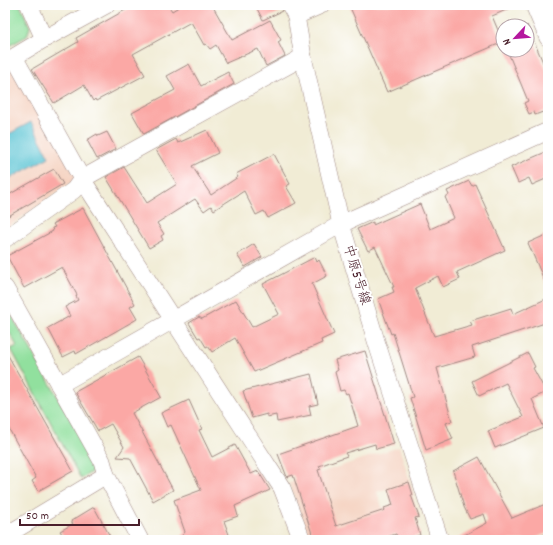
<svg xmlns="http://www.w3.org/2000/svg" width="553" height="545" viewBox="0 0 553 545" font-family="Dekko,'Klee One',sans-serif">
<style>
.built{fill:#f5d3c1}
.green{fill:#91e09e;stroke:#6e8064}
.water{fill:#58c3d3;stroke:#51717f}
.building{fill:#fba8a5}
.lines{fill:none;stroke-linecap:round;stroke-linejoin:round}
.street-casing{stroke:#9e8680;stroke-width:18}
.street{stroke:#fff;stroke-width:17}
.labels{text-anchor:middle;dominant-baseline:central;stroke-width:4;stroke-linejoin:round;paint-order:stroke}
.street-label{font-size:14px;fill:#4a1f2b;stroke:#fff}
</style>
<rect width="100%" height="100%" fill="#fff"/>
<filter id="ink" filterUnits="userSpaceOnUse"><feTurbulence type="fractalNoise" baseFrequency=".025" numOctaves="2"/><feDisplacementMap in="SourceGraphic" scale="8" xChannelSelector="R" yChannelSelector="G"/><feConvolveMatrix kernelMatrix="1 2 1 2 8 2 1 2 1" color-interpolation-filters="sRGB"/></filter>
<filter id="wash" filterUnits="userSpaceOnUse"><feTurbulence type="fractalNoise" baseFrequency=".012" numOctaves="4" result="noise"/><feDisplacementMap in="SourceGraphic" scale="16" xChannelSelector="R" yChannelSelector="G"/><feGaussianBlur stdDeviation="0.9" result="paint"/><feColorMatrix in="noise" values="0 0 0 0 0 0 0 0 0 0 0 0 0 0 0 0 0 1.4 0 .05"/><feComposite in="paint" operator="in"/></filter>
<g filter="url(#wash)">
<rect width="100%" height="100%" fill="#f1ecd5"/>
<g class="built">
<path d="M5,58L76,171L75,180L5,229Z"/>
<path d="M399,447L410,481L377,492L393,539L310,540L289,483Z"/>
</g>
<g class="green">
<path d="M5,5H20L30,27L27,36L5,48Z"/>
<path d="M5,304L96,464L91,472L81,479L11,349L17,346L5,325Z"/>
</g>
<path class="water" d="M31,122L49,157L5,181V136Z"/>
<g id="blocks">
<g class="building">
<path d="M125,5H168L172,11L182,5H212L232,40L270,20L281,40L278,42L285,56L266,66L258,49L226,63L216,45L210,49L206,44L204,45L191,22L133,54L145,75L96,101L95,99L93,101L84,85L54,103L32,69L78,42L76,38L127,9Z"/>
<path d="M255,5H280L282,11L263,20Z"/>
<path d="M349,5H518L492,16L503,42L387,92Z"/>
<path d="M527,25L548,74V110L535,115L534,112L529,114L524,103L528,101L507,50H527Z"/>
<path d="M189,64L201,86L228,72L234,84L144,134L132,113L175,90L167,76Z"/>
<path d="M207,130L218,153L192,166L211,195L238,177L236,174L274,154L290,184L286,186L296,203L268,218L264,211L256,215L244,191L214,210L211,206L204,211L195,199L157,223L164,234L161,236L163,240L149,248L106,177L124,167L147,203L177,184L156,150L176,139L178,143Z"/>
<path d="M107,132L116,149L97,159L87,140L97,134L98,136Z"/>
<path d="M548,151V178L532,185L529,178L518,183L511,167Z"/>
<path d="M54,169L63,184L5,218V197Z"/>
<path d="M469,181L472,186L475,184L505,250L457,272L460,279L443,287L438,276L415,288L434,336L472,325L470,321L511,308L513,314L548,298V322L472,347L475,357L437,368L452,421L446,423L453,439L426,450L410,398L413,397L393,333L391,334L378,299L394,292L392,287H394L375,247L368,251L357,229L373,222V225L420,204L430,229L454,218L445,197L449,195L447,191Z"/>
<path d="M83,208L135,304L130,307L137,319L76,354L75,351L63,357L48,328L70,316L65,307L78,300L76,296L77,295L62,267L24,288L7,256L53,231L52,228L55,227L53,224Z"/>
<path d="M548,234V289L528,243Z"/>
<path d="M254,244L262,257L245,267L237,255Z"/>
<path d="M315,257L317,262L319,260L327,276L312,284L334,334L321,340L322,343L254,372L235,338L212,352L208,346L206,347L200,337L198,338L189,323L199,317L202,319L236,300L252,327L279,314L263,284Z"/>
<path d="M5,350L73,471L38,491L32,481L36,478L5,422Z"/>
<path d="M365,351L394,444L376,449L375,444L345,453L347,456L319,466L321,469L318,470L336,526L385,510L384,508L393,505L388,489L409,482L413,495H411L419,517L415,518L420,535L404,540H398L396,534L378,540H314L293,475L287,477L278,454L358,426L348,393L346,394L344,390L340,391L335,372L338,370L335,360Z"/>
<path d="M528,353L535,367L533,368L546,392L532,399L544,428L495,448L488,431L523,417L506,383L479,396L472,381Z"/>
<path d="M138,357L161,397L132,413L173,490L153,501L130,458L117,457L124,447L111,424L98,431L75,392Z"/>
<path d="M311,374L318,404L309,406L311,415L277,422L276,415L267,417V414L252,418L243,391Z"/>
<path d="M189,400L202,429L199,430L212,457L235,445L251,474L258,471L270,490L235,506L238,516L224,521L231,540L179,539L185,532L174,500L201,490L171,425L167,427L161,413Z"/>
<path d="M479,457L512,518L548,503V533L530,540H455L487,523L484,514L470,519L464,507L453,471Z"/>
<path d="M94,507L112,540H66L60,531L73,524L71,521Z"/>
</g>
</g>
</g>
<g filter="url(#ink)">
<use href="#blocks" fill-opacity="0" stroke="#9e8680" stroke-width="1"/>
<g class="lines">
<defs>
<g id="street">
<path d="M29,5L44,39L14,57L82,179L282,488L302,540"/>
<path d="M290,5L296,16L303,57L341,224L377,344L440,540"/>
<path d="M534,5L548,38"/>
<path d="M296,16L321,5"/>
<path d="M44,39L106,5"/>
<path d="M5,239L74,190L82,179L303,57"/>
<path d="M5,288L102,461L106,475L140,540"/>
<path d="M59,385L341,224L548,131"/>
<path d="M5,536L106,475"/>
</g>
</defs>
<use href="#street" class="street-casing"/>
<use href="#street" class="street"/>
</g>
</g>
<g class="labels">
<g class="street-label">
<text transform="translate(356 275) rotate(73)">中原5号線</text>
</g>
</g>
<rect width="553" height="545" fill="none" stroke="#fff" stroke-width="20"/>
<g transform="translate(515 38) rotate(244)"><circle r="19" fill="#ffffff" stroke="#b7a5aa"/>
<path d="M0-3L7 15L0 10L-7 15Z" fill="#b5179e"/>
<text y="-6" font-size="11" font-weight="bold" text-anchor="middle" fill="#4a1f2b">N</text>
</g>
<path d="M20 519v6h119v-6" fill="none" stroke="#4a1f2b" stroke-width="2"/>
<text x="26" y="519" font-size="12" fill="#4a1f2b" stroke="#ffffff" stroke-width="3" paint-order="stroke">50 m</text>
</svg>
